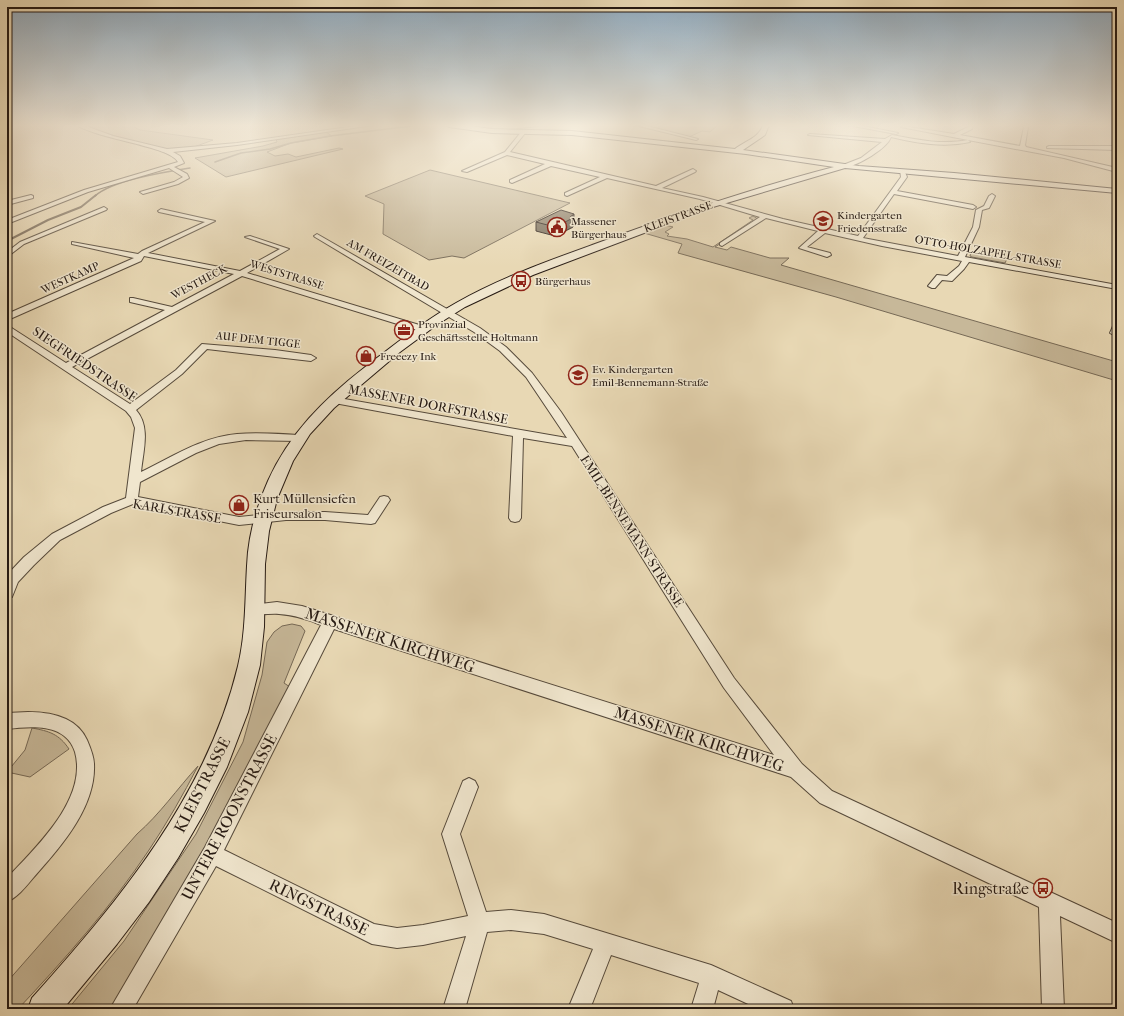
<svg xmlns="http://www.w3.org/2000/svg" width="1124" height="1016" viewBox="0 0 1124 1016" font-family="'IM FELL French Canon',serif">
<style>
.green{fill:#c7b899;stroke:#766956}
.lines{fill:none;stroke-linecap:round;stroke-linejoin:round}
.stream-far1{stroke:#736553;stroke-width:1.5}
.stream{stroke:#736553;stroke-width:2}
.minor-casing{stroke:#564a3b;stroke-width:2}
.secondary-casing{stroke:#261a13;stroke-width:2}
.minor{fill:#f0e6ce;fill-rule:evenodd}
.secondary{fill:#f0e6ce;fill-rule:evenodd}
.wall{fill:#786c59;stroke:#261a13}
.shaded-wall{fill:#615848;stroke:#261a13}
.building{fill:#8b7d67;stroke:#261a13}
.labels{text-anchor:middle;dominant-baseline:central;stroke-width:3;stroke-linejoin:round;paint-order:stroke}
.far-poi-label{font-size:11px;fill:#261a13;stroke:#f0e6ce;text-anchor:start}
.far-street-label{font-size:11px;fill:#261a13;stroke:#f0e6ce}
.street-label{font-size:13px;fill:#261a13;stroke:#f0e6ce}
.poi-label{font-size:13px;fill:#261a13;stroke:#f0e6ce;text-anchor:start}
.near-street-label{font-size:16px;fill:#261a13;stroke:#f0e6ce}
.near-poi-label{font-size:16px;fill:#261a13;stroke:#f0e6ce;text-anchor:end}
</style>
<rect width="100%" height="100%" fill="#e8d8b4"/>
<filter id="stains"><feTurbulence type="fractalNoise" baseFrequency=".005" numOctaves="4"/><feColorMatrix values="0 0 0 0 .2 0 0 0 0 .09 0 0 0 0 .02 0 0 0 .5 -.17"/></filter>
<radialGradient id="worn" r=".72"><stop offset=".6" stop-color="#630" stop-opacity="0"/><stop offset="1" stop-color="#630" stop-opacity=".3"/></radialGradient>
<g class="green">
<path d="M82,125H130L140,130L213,140L194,147L164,149L115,136Z"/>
<path d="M641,125H718L710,132L702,131L689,137Z"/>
<path d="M326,132L332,136L291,143L267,152L275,156L288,154L296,157L339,148L343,149L226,177L195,158L263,146L277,142L276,139Z"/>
<path d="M430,170L570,203L464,258L452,256L429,260L383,234L384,204L365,196Z"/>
<path d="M753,216L758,219L715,247L727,250L731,247L770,258H789L781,265L1117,362V381L836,297L678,253L682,244L644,233L665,225L673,227L665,232L669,234L667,236L687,239L713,247L753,220L749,218Z"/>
<path d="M971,252L1007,259L1005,263L972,257L970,256Z"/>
<path d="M292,624L301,626L305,631L284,683L290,687L200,857L113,1009H68L124,941L196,834L243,742L262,675L267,642L274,632L282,626Z"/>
<path d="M32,728C49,731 59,734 69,749L30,777L7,772L25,750Z"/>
<path d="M198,766C183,795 167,823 149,850C111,907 65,959 18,1009H7V982L137,834C160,814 177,789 198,766Z"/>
</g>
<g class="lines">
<g class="stream-far1">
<path d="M509,130L547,125"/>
<path d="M215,162L241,153L270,149L291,143L330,136L420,125"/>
<path d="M95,196C113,180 165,172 190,168"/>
</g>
<path class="stream" d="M7,241L48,220L81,207L96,195"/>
<defs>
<g id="minor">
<path d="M77,125H83L113,136L167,149L237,143L362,125H374L237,145L173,152L180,156L184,163L174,167L187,174L189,178L178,184L143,194L140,192L174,182L183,177L169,168L88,192L7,224V220L84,190L178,162C170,146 97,139 77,125Z"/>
<path d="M635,125H643L698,139L696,140Z"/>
<path d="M848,125H858L898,133L896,134Z"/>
<path d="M969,125H973L972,129L960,135L1020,146L1024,127L1022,125H1027L1028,127L1025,145L1026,147L1117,168V172L1064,158L968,140L970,142C943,148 917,143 891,137C887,149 858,165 845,168L842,166L843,165L861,158L882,142L808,135L810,134L885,139L892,135C918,140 942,145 968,140L901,127L903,126L954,134L968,127Z"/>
<path d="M522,131L526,132L510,152L656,186L693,169L696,171L695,172L662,188L703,197L783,219L858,236L901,177L900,170H904L907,177L897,191L973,205L976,207L973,209L894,194L863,238L958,256L973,227L976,210L984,206L989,196L992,194L995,196L989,208L982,210L979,227L965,257L1117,285V289L969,262L964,269L952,281L942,280L935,288H932L928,286L937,275L947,276L959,266L962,261L882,246L825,233L807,247L830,253L831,255L827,257L799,248L818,231L766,218L722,246L720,245V243L760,217L700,199L607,178L567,196L565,195V193L600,177L551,166L512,183L510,182V180L545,164L507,155L467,172L462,171L505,152Z"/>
<path d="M1049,146H1117V150L1047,148V147Z"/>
<path d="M31,195L33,196V198L7,205V201Z"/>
<path d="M104,207L107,209L106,210L24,244L7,257V252L20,242Z"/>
<path d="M161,209L215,221L148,253L240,271L280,249L245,237L250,236L289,249L247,273L426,327L427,329L423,332L420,331L242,276L72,367L130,404L176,370L202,344L275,350L311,355L316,358L311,361L207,349L182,374L136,410C151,427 143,451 141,472C172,457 202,437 237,434C258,432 279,434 299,435L304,438L299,441L246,440L219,444L196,453L140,482L138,497L239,517L286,512H325L368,515L380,497L384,496L388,497L390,500L375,523L371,524L325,520H286L239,525L133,504L111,513L60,540L34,565L18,582L12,597L7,598V575L24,557L52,534L103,507L126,498L135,428L131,417L126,411L7,332V325L66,363L165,310L130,302V298H133L172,307L234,274L144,256L141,261L10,319H7V314L134,258L72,244V242L138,254L142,251L205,222L159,212L158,211Z"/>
<path d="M317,234L480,328L506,347L532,373L561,412L734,678L802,764L832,791L1117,923V943L1060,916L1064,1009H1042L1039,907L820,803L791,777L334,629L224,850L374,924L397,928L423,925L468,916L442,834L463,781L469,778L475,781L478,787L460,834L486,912L511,910L544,914L711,965L791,1001L794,1009H759L718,990L713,1009H691L699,983L611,955L590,1009H568L593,949L544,934L511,930L487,932L465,1009H443L466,936L423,945L397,948L372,944L216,866L133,1009H110L205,847L321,625C307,619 294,615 279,614C270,613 260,616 251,613L249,609L251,605L277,602L302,606L774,755L724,688L572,446L523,438L521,518L519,521L515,522L511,521L509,518L513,436L329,402L328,400L333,397L567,438L526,377L500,351L474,332L315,237L314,236Z"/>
<path d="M1117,323V337L1110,333L1114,324Z"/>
<path d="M28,712C50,712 77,717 87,740C90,747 94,757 94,764C96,804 65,842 40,870C30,881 20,896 7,902V878C36,847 88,799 75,752C66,723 32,726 7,729V713Z"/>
</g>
<path id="secondary" d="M446,125H463L492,129L572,131L735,149C745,141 759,138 763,125H769L765,135L743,150L859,166L954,173L1117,189V193L845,168L713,207L533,275L465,307L438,324L400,352L334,408L310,434L293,461L277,499L269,531L265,564L264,627L260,665L248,712L227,767L204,813L178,858L149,902L117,944L63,1009H28L32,998C119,901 207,795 238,666C246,633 245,599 247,566C248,537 256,508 268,481C289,434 324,399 364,368C394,345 424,321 456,303C500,278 548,261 595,244C674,215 753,188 834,167L746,154L572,135L492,133L449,127Z"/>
</defs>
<use href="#minor" class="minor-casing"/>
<use href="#secondary" class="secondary-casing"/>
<use href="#minor" class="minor"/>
<use href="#secondary" class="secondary"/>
</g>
<path class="wall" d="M536,222L574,223L573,224V227L555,236L536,231Z"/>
<path class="shaded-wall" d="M574,214V223L573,224V227L555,236V227L570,217Z"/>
<path class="building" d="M561,210L574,214L570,217L573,218L555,227L536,222Z"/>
<linearGradient id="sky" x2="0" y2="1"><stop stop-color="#8da8bd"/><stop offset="0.47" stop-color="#f5eddd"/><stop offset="1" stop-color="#f5eddd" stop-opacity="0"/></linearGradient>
<rect width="1124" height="267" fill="url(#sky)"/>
<defs>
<symbol id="school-ring" viewBox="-11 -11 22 22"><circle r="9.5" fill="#f0e6ce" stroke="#8f2418" stroke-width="1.5"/><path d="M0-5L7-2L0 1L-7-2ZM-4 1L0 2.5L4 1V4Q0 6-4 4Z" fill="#8f2418"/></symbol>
<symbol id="civic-ring" viewBox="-11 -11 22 22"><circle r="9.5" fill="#f0e6ce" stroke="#8f2418" stroke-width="1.5"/><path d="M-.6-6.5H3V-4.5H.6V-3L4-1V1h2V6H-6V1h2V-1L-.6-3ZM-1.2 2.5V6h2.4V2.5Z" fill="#8f2418"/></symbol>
<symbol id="bus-ring" viewBox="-11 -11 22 22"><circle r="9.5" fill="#f0e6ce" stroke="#8f2418" stroke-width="1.5"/><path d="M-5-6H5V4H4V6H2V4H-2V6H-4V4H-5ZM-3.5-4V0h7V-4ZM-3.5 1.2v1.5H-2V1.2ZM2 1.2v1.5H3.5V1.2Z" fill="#8f2418"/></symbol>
<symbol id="office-ring" viewBox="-11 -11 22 22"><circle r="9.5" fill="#f0e6ce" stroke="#8f2418" stroke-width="1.5"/><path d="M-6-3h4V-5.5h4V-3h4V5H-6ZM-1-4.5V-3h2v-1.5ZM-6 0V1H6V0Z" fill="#8f2418"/></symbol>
<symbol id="shop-ring" viewBox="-11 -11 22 22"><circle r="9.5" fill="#f0e6ce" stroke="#8f2418" stroke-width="1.5"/><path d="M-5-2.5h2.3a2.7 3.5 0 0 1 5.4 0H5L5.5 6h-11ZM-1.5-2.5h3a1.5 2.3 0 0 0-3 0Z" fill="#8f2418"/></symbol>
</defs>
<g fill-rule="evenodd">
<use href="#school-ring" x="812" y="210" width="22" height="22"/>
<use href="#civic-ring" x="546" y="216" width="22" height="22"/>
<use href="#bus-ring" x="510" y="270" width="22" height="22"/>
<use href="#office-ring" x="393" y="319" width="22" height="22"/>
<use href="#shop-ring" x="355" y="345" width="22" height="22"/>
<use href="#school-ring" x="567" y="364" width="22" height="22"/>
<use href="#shop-ring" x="228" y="494" width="22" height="22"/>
<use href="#bus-ring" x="1032" y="877" width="22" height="22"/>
</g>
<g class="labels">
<g class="far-poi-label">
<text x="837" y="215">Kindergarten<tspan x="837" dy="13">Friedensstraße</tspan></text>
<text x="571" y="221">Massener<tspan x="571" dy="13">Bürgerhaus</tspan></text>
<text x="535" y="281">Bürgerhaus</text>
<text x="418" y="324">Provinzial<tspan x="418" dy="13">Geschäftsstelle Holtmann</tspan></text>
<text x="380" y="356">Freeezy Ink</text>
<text x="592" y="369">Ev. Kindergarten<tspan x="592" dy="13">Emil-Bennemann-Straße</tspan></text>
</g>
<g class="far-street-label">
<text transform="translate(678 217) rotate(-20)">KLEISTRASSE</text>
<text transform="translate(988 252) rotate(10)">OTTO-HOLZAPFEL-STRASSE</text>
<text transform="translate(388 265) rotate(30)">AM FREIZEITBAD</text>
<text transform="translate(287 275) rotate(17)">WESTSTRASSE</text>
<text transform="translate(70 278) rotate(-24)">WESTKAMP</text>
<text transform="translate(199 282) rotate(-28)">WESTHECK</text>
<text transform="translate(258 340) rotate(6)">AUF DEM TIGGE</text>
</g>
<g class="street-label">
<text transform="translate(85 364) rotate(34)">SIEGFRIEDSTRASSE</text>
<text transform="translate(428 404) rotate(11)">MASSENER DORFSTRASSE</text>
<text transform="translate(177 511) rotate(10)">KARLSTRASSE</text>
<text transform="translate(632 531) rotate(57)">EMIL-BENNEMANN-STRASSE</text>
</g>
<g class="poi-label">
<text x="253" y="498">Kurt Müllensiefen<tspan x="253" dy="15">Friseursalon</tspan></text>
</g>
<g class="near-street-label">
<text transform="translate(390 640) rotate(18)">MASSENER KIRCHWEG</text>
<text transform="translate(699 739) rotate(18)">MASSENER KIRCHWEG</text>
<text transform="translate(202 785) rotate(-63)">KLEISTRASSE</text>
<text transform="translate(229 817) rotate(-62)">UNTERE ROONSTRASSE</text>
<text transform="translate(319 907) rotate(26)">RINGSTRASSE</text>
</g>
<g class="near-poi-label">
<text x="1029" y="888">Ringstraße</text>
</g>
</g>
<rect width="1124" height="1016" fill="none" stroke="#e8d8b4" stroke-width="24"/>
<rect x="8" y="8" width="1108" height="1000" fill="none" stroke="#261a13" stroke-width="2"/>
<rect x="12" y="12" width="1100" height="992" fill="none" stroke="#261a13"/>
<rect width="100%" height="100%" filter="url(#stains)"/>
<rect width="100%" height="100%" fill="url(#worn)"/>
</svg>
